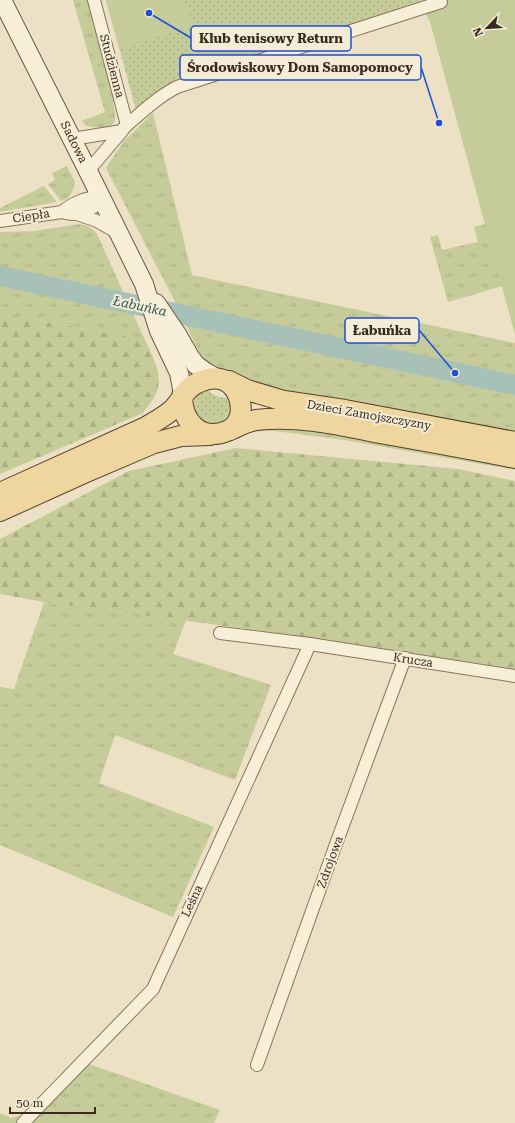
<svg xmlns="http://www.w3.org/2000/svg" width="515" height="1123" viewBox="0 0 515 1123" font-family="'Roboto Serif',serif">
<style>
.grass{fill:url(#grass-tufts)}
.forest{fill:url(#forest-firs)}
.park{fill:url(#park-dots)}
.pitch{fill:#c5cb99}
.lines{fill:none;stroke-linecap:round;stroke-linejoin:round}
.river{stroke:#a7c1b9;stroke-width:20}
.minor-casing{stroke:#88735c;stroke-width:14}
.secondary-casing{stroke:#6a553f;stroke-width:20}
.primary-casing{stroke:#564230;stroke-width:22}
.minor{stroke:#f8efd8;stroke-width:12}
.secondary{stroke:#f8efd8;stroke-width:18}
.primary{stroke:#efd69e;stroke-width:20}
.labels{text-anchor:middle;dominant-baseline:central;stroke-width:4;stroke-linejoin:round;paint-order:stroke}
.street-label{font-size:12px;fill:#382b1f;stroke:#f5ecd5}
.water-label{font-size:13px;font-style:italic;fill:#2f5755;stroke:#f5ecd5}
.leader{fill:none;stroke:#1d4ed8;stroke-width:1.5}
.callout-dot{fill:#1d4ed8;stroke:#f5ecd5;stroke-width:1.5}
.callout{fill:#f5ecd5;stroke:#1d4ed8;stroke-width:1.5}
.callout-label{font-size:13px;text-anchor:middle;font-weight:bold;fill:#382b1f}
</style>
<defs>
<pattern id="grass-tufts" width="24" height="20" patternUnits="userSpaceOnUse"><rect width="24" height="20" fill="#c5cb99"/><path d="M3 7l-1-3M5 7V3M7 7l1-3M15 17l-1-3M17 17v-4M19 17l1-3" fill="none" stroke="#aaae83"/></pattern>
<pattern id="forest-firs" width="22" height="20" patternUnits="userSpaceOnUse"><rect width="22" height="20" fill="#c5cb99"/><path d="M5 1l3.5 6h-7zM16 11l3.5 6h-7z" fill="#aaae83"/></pattern>
<pattern id="park-dots" width="8" height="8" patternUnits="userSpaceOnUse"><rect width="8" height="8" fill="#c5cb99"/><path d="M2 2h.1M6 6h.1" fill="none" stroke="#aaae83" stroke-width="1.8" stroke-linecap="round"/></pattern>
</defs>
<rect width="100%" height="100%" fill="#ede1c5"/>
<g class="grass">
<path d="M73,0H88L116,102L113,103C114,108 117,117 114,122C109,131 93,127 86,126L82,121L105,112Z"/>
<path d="M448,5L515,334L502,286L448,302L430,237L438,235L442,250L478,242L474,227L485,224L431,25L426,13Z"/>
<path d="M153,113L192,275L515,343V432L267,389L250,384L237,373L228,370L215,368L203,360L169,290L106,168L124,141Z"/>
<path d="M67,166L75,182C73,191 71,199 61,201L48,184L55,180L52,173Z"/>
<path d="M44,186L57,202L0,212V208Z"/>
<path d="M79,224C87,225 92,228 97,234L145,340L0,313V232L35,231Z"/>
<path d="M234,412C228,425 210,426 198,421L205,419Z"/>
<path d="M298,428L515,466V470L344,440L299,434L274,431H262L250,432L254,429Z"/>
<path d="M44,602L186,620L173,654L271,685L235,780L115,735L99,783L214,827L173,917L0,845V687L14,689Z"/>
<path d="M75,1059L220,1110L214,1123H0V1113L11,1118L24,1115Z"/>
</g>
<g class="forest">
<path d="M0,313L145,340C153,358 164,375 156,394C153,401 147,407 143,413L0,474Z"/>
<path d="M236,448L458,469L515,481V669L316,638L44,602L0,594V539L129,471Z"/>
</g>
<g class="park">
<path d="M106,0H423L304,41L196,72L180,78L162,90L136,110Z"/>
<path d="M207,390C216,397 221,399 233,397L234,412L205,419L198,421L193,409L196,394Z"/>
</g>
<g class="pitch">
<path d="M106,0H185L191,27L119,48Z"/>
<path d="M423,0H515V334L431,25Z"/>
</g>
<g class="lines">
<path class="river" d="M0,276L515,385"/>
<defs>
<g id="minor">
<path d="M94,0L127,125L123,129"/>
<path d="M127,125C143,111 158,97 177,87L441,2"/>
<path d="M72,139L122,131L88,171"/>
<path d="M77,214L97,221L118,233"/>
<path d="M0,221L62,212C75,217 95,211 101,198C89,195 71,204 62,212"/>
<path d="M220,633L310,644L515,676"/>
<path d="M257,1065L336,844L405,658"/>
<path d="M23,1123L153,989L310,644"/>
</g>
<g id="secondary">
<path d="M2,0L88,171L144,284L159,331L179,373L183,394"/>
<path d="M156,303L177,334L190,357L196,365L206,372L216,378"/>
</g>
<g id="primary">
<path d="M229,381L247,390L284,401L345,410L515,442"/>
<path d="M230,430C239,426 246,422 256,420C297,415 340,425 380,433C425,441 470,449 515,458"/>
<path d="M0,493L146,427C156,421 166,416 174,408C185,396 185,387 202,381C239,366 254,420 227,431C201,442 182,422 182,396"/>
<path d="M0,511L84,473L154,443L181,436L210,435"/>
</g>
</defs>
<use href="#minor" class="minor-casing"/>
<use href="#secondary" class="secondary-casing"/>
<use href="#primary" class="primary-casing"/>
<use href="#minor" class="minor"/>
<use href="#secondary" class="secondary"/>
<use href="#primary" class="primary"/>
</g>
<g class="labels">
<g class="street-label">
<text transform="translate(112 66) rotate(75)">Studzienna</text>
<text transform="translate(74 142) rotate(63)">Sadowa</text>
<text transform="translate(31 216) rotate(-9)">Ciepła</text>
<text transform="translate(369 415) rotate(10)">Dzieci Zamojszczyzny</text>
<text transform="translate(413 660) rotate(9)">Krucza</text>
<text transform="translate(330 862) rotate(-70)">Zdrojowa</text>
<text transform="translate(192 901) rotate(-65)">Leśna</text>
</g>
<g class="water-label">
<text transform="translate(140 306) rotate(12)">Łabuńka</text>
</g>
</g>
<path class="leader" d="M149 13L191 38M439 123L421 67M455 373L419 330"/>
<g class="callout-dot">
<circle cx="149" cy="13" r="4"/>
<circle cx="439" cy="123" r="4"/>
<circle cx="455" cy="373" r="4"/>
</g>
<g class="callout">
<rect x="191" y="26" width="160" height="25" rx="4"/>
<rect x="180" y="55" width="241" height="25" rx="4"/>
<rect x="345" y="318" width="74" height="25" rx="4"/>
</g>
<g class="callout-label">
<text x="271" y="43">Klub tenisowy Return</text>
<text x="300" y="72">Środowiskowy Dom Samopomocy</text>
<text x="382" y="335">Łabuńka</text>
</g>
<g transform="translate(487 28) rotate(245)" stroke="#f5ecd5" stroke-width="3" paint-order="stroke">
<path d="M0-3L7 15L0 10L-7 15Z" fill="#382b1f"/>
<text y="-6" font-size="11" font-weight="bold" text-anchor="middle" fill="#382b1f">N</text>
</g>
<path d="M10 1107v6h85v-6" fill="none" stroke="#382b1f" stroke-width="2"/>
<text x="16" y="1107" font-size="12" fill="#382b1f" stroke="#f5ecd5" stroke-width="3" paint-order="stroke">50 m</text>
</svg>
